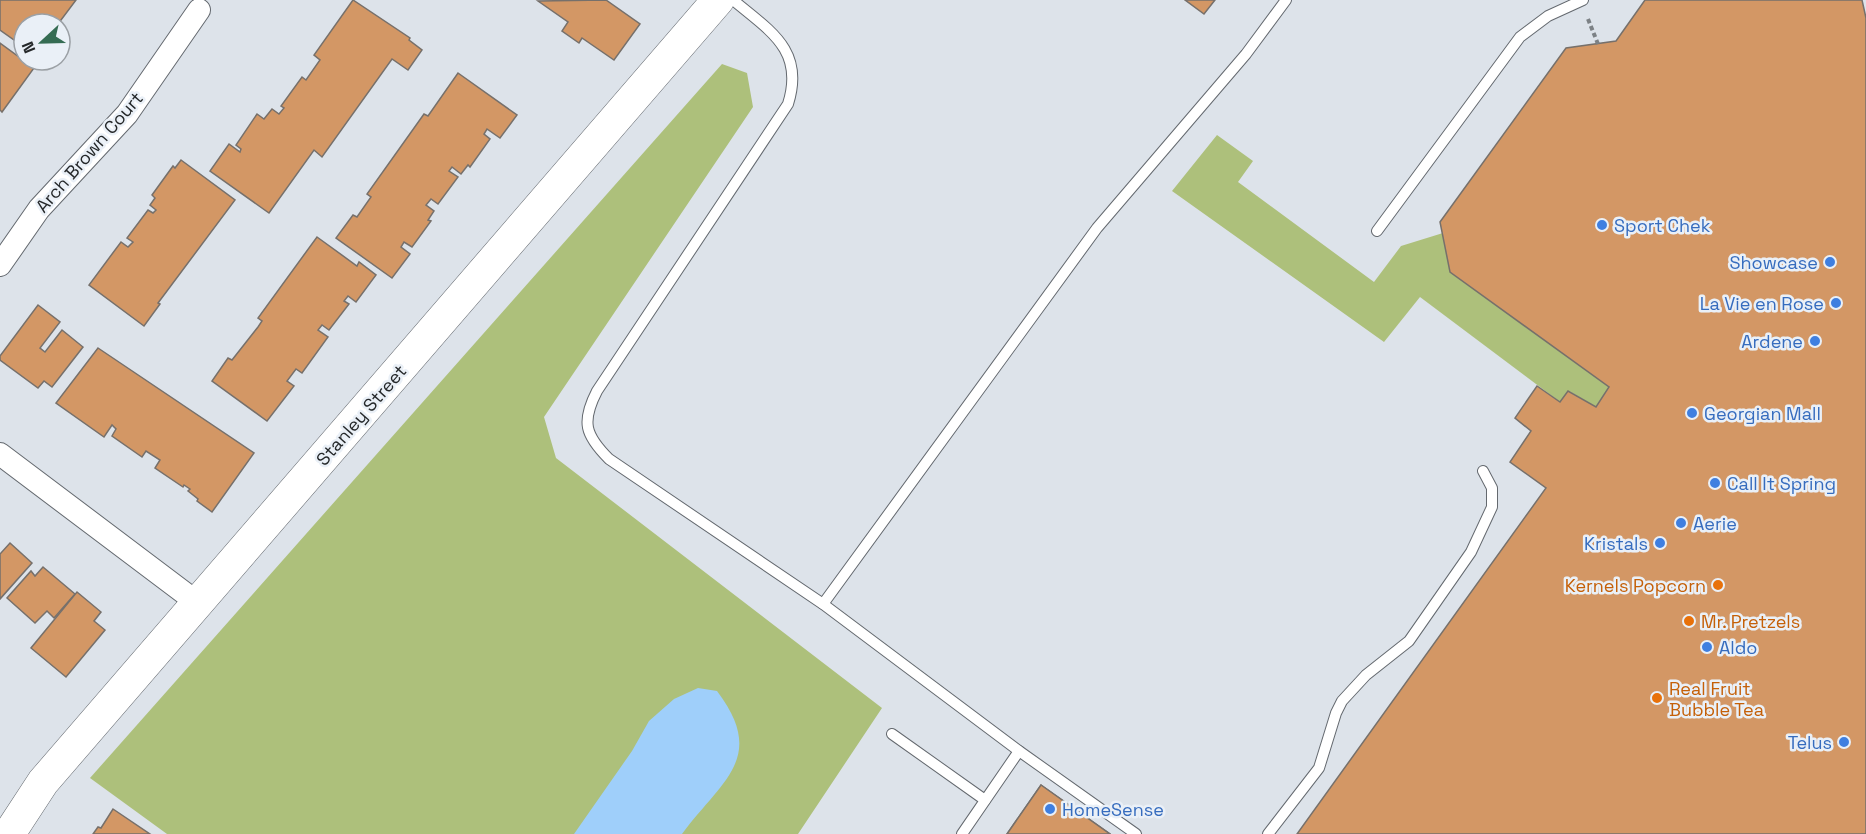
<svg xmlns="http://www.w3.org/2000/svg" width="1866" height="834" viewBox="0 0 1866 834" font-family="'Space Grotesk',sans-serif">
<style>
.green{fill:#adc07b}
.water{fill:#9fcffa}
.building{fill:#d39765;stroke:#76706b;stroke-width:1.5}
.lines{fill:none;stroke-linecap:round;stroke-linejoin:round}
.lane-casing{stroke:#64696f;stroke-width:12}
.street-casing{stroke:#64696f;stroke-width:24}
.secondary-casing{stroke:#64696f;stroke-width:33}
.path{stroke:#7c8185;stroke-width:4;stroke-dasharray:4.5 3;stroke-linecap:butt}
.lane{stroke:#fff;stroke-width:10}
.street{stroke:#fff;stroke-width:22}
.secondary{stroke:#fff;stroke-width:32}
.shop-dot{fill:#3f7fe0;stroke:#eaf0f7;stroke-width:2}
.food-dot{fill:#e8710a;stroke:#eaf0f7;stroke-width:2}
.labels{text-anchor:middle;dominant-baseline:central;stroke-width:5;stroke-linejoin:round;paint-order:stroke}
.street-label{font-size:18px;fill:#25282a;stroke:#eaf0f7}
.shop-label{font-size:18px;fill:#366cbe;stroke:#eaf0f7;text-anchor:start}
.food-label{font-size:18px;fill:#c56008;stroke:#eaf0f7;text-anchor:start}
</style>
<rect width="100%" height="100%" fill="#dde3ea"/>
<g class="green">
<path d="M722,64L747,73L753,107L544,417L556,458L882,708L798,834H167L90,778Z"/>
<path d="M1217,135L1253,161L1238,182L1374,282L1401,246L1443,233L1450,272L1609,387L1596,407L1569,391L1560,402L1420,297L1384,342L1172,191Z"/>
</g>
<path class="water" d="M698,688L717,691C768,758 721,781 682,834H574L632,751L649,721L674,699Z"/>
<g class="building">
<path d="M0,0H76L58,24L52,21L50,24H24V47L0,30Z"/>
<path d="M353,0L410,38L409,40L422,50L408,70L392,59L322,157L314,150L269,213L210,171L229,144L240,152L241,149L236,145L257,114L264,119L272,109L279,114L284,108L281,106L302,77L306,80L320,60L314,55Z"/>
<path d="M606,0L640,24L614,60L582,38L579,43L562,31L568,22L538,1Z"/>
<path d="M1185,0H1215L1204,14Z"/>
<path d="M1645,0H1862L1866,18V834H1297L1546,488L1510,462L1531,431L1515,418L1537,386L1560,402L1568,391L1596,407L1609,387L1450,272L1440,222L1566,48L1616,41Z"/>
<path d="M0,43L34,68L2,112L0,110Z"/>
<path d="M458,73L517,115L500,138L487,129L484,134L490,139L470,167L468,165L461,174L452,167L449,171L458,177L438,204L431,199L426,205L434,211L428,220L431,221L412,247L404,242L401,247L410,254L392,278L336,238L353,215L357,217L371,197L367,194L424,114L428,116Z"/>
<path d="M181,160L235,200L158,303L160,304L144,326L89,285L121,242L128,247L133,242L127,238L148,210L153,213L156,210L150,205L155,198L152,195L173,166L175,168Z"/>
<path d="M317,237L357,266L359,262L376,275L356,302L348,296L344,301L349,304L329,330L322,325L318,330L328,337L302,373L296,369L287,381L294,386L267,421L212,381L228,358L232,360L258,327L262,321L258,318Z"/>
<path d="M38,305L60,322L40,348L45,352L62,330L83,347L52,387L44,381L38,388L0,360V356Z"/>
<path d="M98,348L254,453L212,512L197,501L198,499L188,491L190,489L184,485L183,487L155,468L160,460L146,451L142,457L112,436L116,429L112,425L104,437L56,403Z"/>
<path d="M10,543L32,563L0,599V554Z"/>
<path d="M43,567L75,594L54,618L47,611L35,623L7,598L31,571L35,576Z"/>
<path d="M77,592L101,612L94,621L105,630L66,677L31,648Z"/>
<path d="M1041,785L1110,834H1007Z"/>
<path d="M1041,785L1110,834H1007Z"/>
<path d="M113,809L150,834H93L98,827L101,828Z"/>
</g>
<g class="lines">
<defs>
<g id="lane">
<path d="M733,0C770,31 805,50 788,104L597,391C581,422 585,435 609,459L823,604L1019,751L1136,834"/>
<path d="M1377,231L1520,37L1548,16L1583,0"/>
<path d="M823,604L1097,228L1246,54L1286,0"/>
<path d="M892,734L985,800"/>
<path d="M962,834L1019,751"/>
<path d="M1268,834L1319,768L1336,713L1342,701L1366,675L1409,641L1471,552L1492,507V488L1483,471"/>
</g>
<g id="street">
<path d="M0,265L39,209L127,114L199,10"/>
<path d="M0,454L199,604"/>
</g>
<path id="secondary" d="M9,834L43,782L718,0"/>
</defs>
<use href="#lane" class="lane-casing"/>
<use href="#street" class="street-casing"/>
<use href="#secondary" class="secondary-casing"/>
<path class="path" d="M1588,19L1598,44"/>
<use href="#lane" class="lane"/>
<use href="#street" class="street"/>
<use href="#secondary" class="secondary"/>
</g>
<g class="shop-dot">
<circle cx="1602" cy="225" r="6"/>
<circle cx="1830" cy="262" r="6"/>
<circle cx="1836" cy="303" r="6"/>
<circle cx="1815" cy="341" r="6"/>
<circle cx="1692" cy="413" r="6"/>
<circle cx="1715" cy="483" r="6"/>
<circle cx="1681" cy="523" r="6"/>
<circle cx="1660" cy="543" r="6"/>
<circle cx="1707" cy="647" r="6"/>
<circle cx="1844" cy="742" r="6"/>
<circle cx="1050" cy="809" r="6"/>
</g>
<g class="food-dot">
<circle cx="1718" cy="585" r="6"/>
<circle cx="1689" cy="621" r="6"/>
<circle cx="1657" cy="698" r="6"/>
</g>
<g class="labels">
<g class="street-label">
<text transform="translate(89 152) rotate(-49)">Arch Brown Court</text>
<text transform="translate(361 415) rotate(-49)">Stanley Street</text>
</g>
<g class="shop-label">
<text x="1614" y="225">Sport Chek</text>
<text x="1818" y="262" text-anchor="end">Showcase</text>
<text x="1824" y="303" text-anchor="end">La Vie en Rose</text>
<text x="1803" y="341" text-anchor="end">Ardene</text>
<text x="1704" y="413">Georgian Mall</text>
<text x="1727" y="483">Call It Spring</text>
<text x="1693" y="523">Aerie</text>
<text x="1648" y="543" text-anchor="end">Kristals</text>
<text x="1719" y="647">Aldo</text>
<text x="1832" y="742" text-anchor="end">Telus</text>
<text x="1062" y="809">HomeSense</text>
</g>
<g class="food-label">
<text x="1706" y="585" text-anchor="end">Kernels Popcorn</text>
<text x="1701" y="621">Mr. Pretzels</text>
<text x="1669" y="688">Real Fruit<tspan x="1669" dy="21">Bubble Tea</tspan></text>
</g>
</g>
<g transform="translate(42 42) rotate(248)"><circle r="28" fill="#eaf0f7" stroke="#9ba0a5" stroke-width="1.5"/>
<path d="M0-4.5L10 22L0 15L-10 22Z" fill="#356c53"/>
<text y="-9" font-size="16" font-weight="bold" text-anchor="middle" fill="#25282a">N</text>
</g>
</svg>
